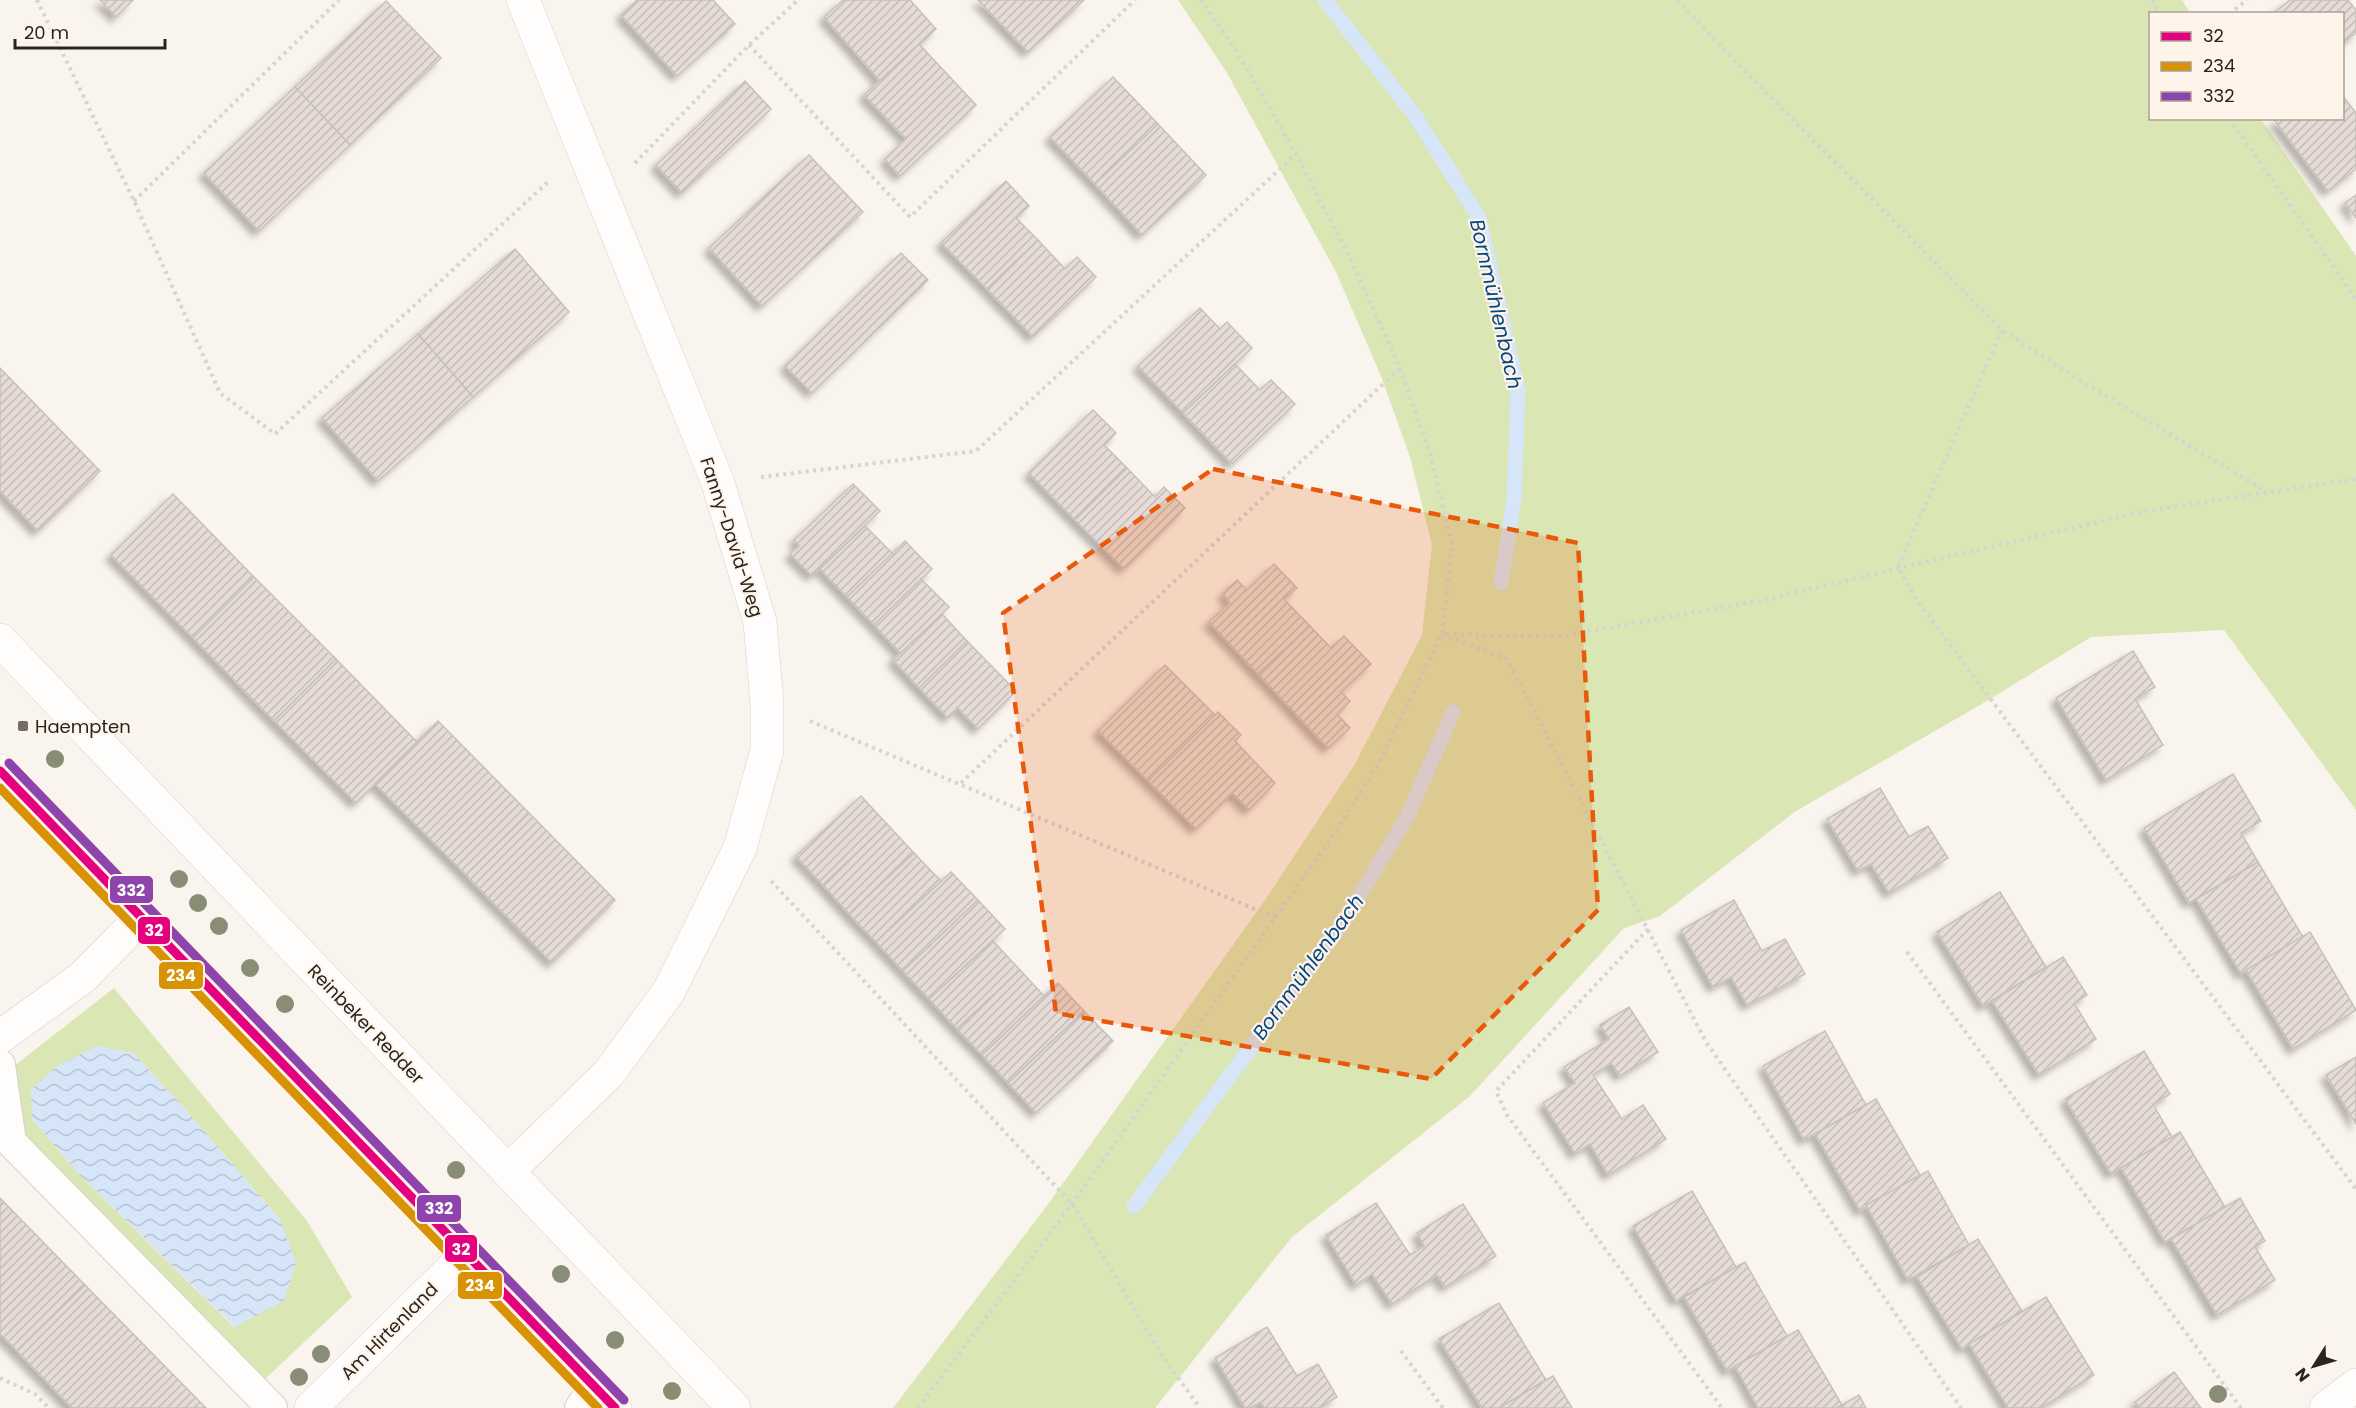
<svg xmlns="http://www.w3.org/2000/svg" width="2356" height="1408" viewBox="0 0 2356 1408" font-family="Poppins,sans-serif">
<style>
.green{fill:#dae6b3;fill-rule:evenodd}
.water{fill:url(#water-waves)}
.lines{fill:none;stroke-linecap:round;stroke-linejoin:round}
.stream{stroke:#d6e5f7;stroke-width:15}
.building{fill:url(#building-hatch);stroke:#c6c1bd;stroke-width:1.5;filter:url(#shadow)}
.lane-casing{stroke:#d6d1cc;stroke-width:32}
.street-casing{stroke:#d6d1cc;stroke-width:34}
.secondary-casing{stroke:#d6d1cc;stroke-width:34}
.path{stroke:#d6d4d2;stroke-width:4;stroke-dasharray:3 4.5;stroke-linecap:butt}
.lane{stroke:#fefdfc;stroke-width:30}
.street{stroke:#fefdfc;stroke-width:33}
.secondary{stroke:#fefdfc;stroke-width:33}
.bus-1-casing{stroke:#fef4ea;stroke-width:14}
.bus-2-casing{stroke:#fef4ea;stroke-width:14}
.bus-3-casing{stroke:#fef4ea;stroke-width:14}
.bus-1{stroke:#e5007d;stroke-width:9}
.bus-2{stroke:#d89205;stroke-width:9}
.bus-3{stroke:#8e44ad;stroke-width:9}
.tree{fill:#8a8d76}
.marked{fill:#e8590c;fill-opacity:0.2;stroke:#e8590c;stroke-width:4.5;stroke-dasharray:12 8;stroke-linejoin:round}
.poi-dot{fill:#726d68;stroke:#fef4ea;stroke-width:2}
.labels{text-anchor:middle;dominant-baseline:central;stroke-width:4.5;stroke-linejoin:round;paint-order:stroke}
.street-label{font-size:18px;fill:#292420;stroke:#fef4ea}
.poi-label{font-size:18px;fill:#292420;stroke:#fef4ea;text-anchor:start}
.water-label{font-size:20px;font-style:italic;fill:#034885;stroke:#fef4ea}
.line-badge{stroke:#fef4ea;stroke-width:2}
.badge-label{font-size:16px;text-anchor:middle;font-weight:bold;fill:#fff}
</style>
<defs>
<pattern id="water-waves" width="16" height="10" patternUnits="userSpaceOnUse" patternTransform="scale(1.5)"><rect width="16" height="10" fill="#d6e5f7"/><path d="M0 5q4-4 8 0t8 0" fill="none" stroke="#b8c4d3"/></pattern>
<pattern id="building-hatch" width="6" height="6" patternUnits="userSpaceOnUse" patternTransform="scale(1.5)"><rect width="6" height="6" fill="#e6dbd6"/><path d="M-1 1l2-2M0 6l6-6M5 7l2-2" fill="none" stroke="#c5bcb7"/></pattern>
<filter id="shadow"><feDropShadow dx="-5.5" dy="5.5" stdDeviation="3" flood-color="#0004"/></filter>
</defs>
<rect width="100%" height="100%" fill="#faf4ee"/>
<g class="green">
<path d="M1178,0H2182L2190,13L2150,14V118L2261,119L2356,256V810L2224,630L2091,637L1980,705L1796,811L1660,916L1624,928L1470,1096L1292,1237L1155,1408H893L1046,1207L1263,903L1355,764L1422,635L1432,545L1410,457L1381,376L1336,272L1226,71Z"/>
<path d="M114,988L307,1221L352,1297L247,1396L0,1143V1077ZM133,1053L176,1099L280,1219L234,1327L79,1174L32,1119Z"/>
</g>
<path class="water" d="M97,1046L133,1053L176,1099L280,1219L296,1263L284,1301L235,1327L79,1174L32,1119L31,1090L56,1067Z"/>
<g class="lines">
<g class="stream">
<path d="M1325,0L1416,117L1479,218L1518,390L1514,500L1501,583"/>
<path d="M1134,1206L1346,918L1408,815L1453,712"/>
</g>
</g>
<g class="building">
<path d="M100,0H133L116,17Z"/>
<path d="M637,0H713L735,24L677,76L621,15Z"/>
<path d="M843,0H910L936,29L880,81L824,17Z"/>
<path d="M978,0H1084L1028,52Z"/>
<path d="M2290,0H2348L2356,10V33L2342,43V14H2272Z"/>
<path d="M386,1L441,58L350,145L295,87Z"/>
<path d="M919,44L976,105L900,176L885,159L906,139L864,95Z"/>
<path d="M1113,77L1158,124L1095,184L1050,137Z"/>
<path d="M745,81L771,109L682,193L656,165Z"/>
<path d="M295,87L350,145L259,231L204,173Z"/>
<path d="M2342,95L2356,113V169L2328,191L2274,120L2342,118Z"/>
<path d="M1158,124L1206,175L1142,235L1095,184Z"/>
<path d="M809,155L863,212L762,306L709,248Z"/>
<path d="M1006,181L1029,206L1016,218L1038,240L987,289L941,243Z"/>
<path d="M2356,195V218L2345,203Z"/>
<path d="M1038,240L1065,269L1077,257L1096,277L1033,337L987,289Z"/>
<path d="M515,249L569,312L473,397L418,334Z"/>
<path d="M901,253L928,280L812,393L785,366Z"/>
<path d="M1200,308L1220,329L1227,322L1252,348L1183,413L1138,366Z"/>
<path d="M418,334L473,397L378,481L322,418Z"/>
<path d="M1235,364L1260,390L1271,380L1295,404L1232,464L1183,413Z"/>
<path d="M0,368L100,471L38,531L0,491Z"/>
<path d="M1093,410L1116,433L1104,445L1127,468L1075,520L1029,473Z"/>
<path d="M1127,468L1155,497L1164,487L1185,508L1124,569L1075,520Z"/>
<path d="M853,484L880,511L812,576L790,554L799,546L794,540Z"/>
<path d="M173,494L254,577L193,638L111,555Z"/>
<path d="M865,526L893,554L847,597L820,569Z"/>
<path d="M905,541L932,569L874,625L847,597Z"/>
<path d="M1274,564L1297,588L1284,599L1310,626L1258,674L1209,622L1230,603L1223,594L1237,580L1247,590Z"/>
<path d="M254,577L336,659L274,721L193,638Z"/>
<path d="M921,579L949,607L901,654L874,625Z"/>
<path d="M942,614L967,641L919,688L893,660Z"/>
<path d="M1310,626L1331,648L1344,636L1371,664L1341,692L1350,701L1337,714L1350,728L1328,748L1258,674Z"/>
<path d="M967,641L1016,691L978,729L958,708L948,718L919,688Z"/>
<path d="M2133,651L2155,687L2135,699L2163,745L2106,780L2056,698Z"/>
<path d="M336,659L417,742L356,803L274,721Z"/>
<path d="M1165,665L1215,715L1148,781L1098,731Z"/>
<path d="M1218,712L1241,735L1235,741L1275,783L1249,810L1232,793L1196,829L1148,781Z"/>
<path d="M438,721L529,813L466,875L375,784Z"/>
<path d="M2233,774L2261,821L2241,833L2258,862L2189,903L2144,828Z"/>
<path d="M1880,788L1909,837L1928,826L1948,858L1889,893L1871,864L1858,871L1827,819Z"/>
<path d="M861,796L887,824L823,885L796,856Z"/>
<path d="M529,813L615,900L552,963L466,875Z"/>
<path d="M887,824L914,853L849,914L823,885Z"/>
<path d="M914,853L941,881L876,942L849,914Z"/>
<path d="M2258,862L2303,937L2241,974L2196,899Z"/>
<path d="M951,872L978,900L903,971L876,942Z"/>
<path d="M2000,892L2046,967L1983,1006L1937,932Z"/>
<path d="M978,900L1005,929L929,999L903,971Z"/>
<path d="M1734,900L1762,951L1785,939L1805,974L1747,1005L1731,977L1713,987L1681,930Z"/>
<path d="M2310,932L2356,1010L2293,1049L2246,970Z"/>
<path d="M993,941L1020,970L957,1029L929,999Z"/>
<path d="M2063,957L2087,995L2074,1003L2096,1039L2039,1075L1992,1001Z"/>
<path d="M1020,970L1044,996L982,1055L957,1029Z"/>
<path d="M1058,983L1084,1011L1008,1083L982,1055Z"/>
<path d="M1629,1007L1658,1052L1620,1076L1611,1063L1593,1075L1622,1119L1643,1105L1666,1139L1608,1175L1590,1144L1575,1154L1543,1103L1575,1083L1564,1067L1609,1039L1600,1025Z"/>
<path d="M1084,1011L1113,1041L1036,1113L1008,1083Z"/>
<path d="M1825,1031L1866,1105L1804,1140L1763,1066Z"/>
<path d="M2144,1051L2170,1094L2153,1104L2172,1137L2111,1174L2065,1099Z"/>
<path d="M2356,1057V1124L2326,1075Z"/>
<path d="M1876,1099L1920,1175L1860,1211L1815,1134Z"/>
<path d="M2180,1132L2225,1207L2165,1242L2121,1168Z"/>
<path d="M1928,1171L1969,1245L1908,1280L1866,1205Z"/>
<path d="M1692,1191L1736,1267L1676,1301L1633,1226Z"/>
<path d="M0,1198L85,1285L17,1351L0,1334Z"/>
<path d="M2240,1198L2265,1241L2255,1247L2275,1280L2217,1315L2171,1239Z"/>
<path d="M1376,1203L1410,1255L1424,1246L1417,1233L1463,1204L1496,1256L1445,1287L1437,1275L1392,1304L1372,1274L1356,1285L1326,1235Z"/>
<path d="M1978,1239L2022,1311L1962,1349L1917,1277Z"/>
<path d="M1745,1262L1787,1336L1727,1371L1684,1297Z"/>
<path d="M85,1285L206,1408H72L17,1351Z"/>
<path d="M2046,1297L2094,1375L2041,1408H2008L1969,1344Z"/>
<path d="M1499,1303L1546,1380L1499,1408H1482L1439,1339Z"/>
<path d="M1267,1327L1297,1376L1318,1364L1337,1397L1319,1408H1264L1261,1402L1250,1408H1245L1215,1358Z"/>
<path d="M1798,1330L1842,1405L1836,1408H1758L1735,1366Z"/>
<path d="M2174,1372L2201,1408H2140L2135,1402Z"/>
<path d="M1553,1376L1572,1408H1499L1546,1380Z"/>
<path d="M1859,1395L1866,1408H1836L1842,1405Z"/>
</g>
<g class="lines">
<defs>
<g id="lane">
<path d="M0,1065L11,1142L272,1408"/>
<path d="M580,1408L594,1386"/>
</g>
<g id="street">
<path d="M0,640L734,1408"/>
<path d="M0,1037L83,977L142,917"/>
<path d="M508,1171L609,1073L669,991L740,848L767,750V704L760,622L718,483L523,0"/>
<path d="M311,1408L467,1254"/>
<path d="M2326,1408L2356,1385"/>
</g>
<path id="secondary" d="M0,771L615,1408"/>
</defs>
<use href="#lane" class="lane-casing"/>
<use href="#street" class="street-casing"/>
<use href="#secondary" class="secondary-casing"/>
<g class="path">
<path d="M37,0L134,201L220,393L275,434L549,181"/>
<path d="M1677,0L1765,92L2002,330L2087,385L2266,491"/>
<path d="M2152,0L2160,14"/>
<path d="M2229,14L2247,0"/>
<path d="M749,45L910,217L1135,0"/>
<path d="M2229,118L2356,299"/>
<path d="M635,163L749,45L798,0"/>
<path d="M134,201L339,0"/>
<path d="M2002,330L1898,567L1916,599L2356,1189"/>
<path d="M761,477L976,451L1296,154"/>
<path d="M1442,634L1507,659L1706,1042L1961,1408"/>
<path d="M1446,634L1556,637L1759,601L2140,512L2356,479"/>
<path d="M810,721L1276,918"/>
<path d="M961,783L1400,368"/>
<path d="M771,881L1072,1204L1163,1357L1200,1408"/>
<path d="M1648,929L1496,1091L1507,1115L1722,1408"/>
<path d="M1907,952L2241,1408"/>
<path d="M1401,1351L1443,1408"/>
<path d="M0,1378L35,1394L49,1408"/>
<path d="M918,1408L1072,1204L1335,833L1379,763L1442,634L1452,544L1429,450L1400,368L1351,260L1296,154L1239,55L1201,0"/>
</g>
<use href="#lane" class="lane"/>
<use href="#street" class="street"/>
<use href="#secondary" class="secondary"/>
<defs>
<path id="bus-1" d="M0,771L615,1408"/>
<path id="bus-2" d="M0,788L598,1408"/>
<path id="bus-3" d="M9,763L624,1400"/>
</defs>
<use href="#bus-1" class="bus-1-casing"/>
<use href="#bus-2" class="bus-2-casing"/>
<use href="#bus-3" class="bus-3-casing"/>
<use href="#bus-1" class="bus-1"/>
<use href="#bus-2" class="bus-2"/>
<use href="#bus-3" class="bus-3"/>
</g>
<g class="tree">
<circle cx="55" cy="759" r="9"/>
<circle cx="179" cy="879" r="9"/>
<circle cx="198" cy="903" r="9"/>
<circle cx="219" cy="926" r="9"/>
<circle cx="250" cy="968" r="9"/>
<circle cx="285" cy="1004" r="9"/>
<circle cx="456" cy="1170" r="9"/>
<circle cx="561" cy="1274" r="9"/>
<circle cx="615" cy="1340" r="9"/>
<circle cx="321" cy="1354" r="9"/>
<circle cx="299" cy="1377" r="9"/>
<circle cx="672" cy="1391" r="9"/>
<circle cx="2218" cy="1394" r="9"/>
</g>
<path class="marked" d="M1213,469L1578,543L1598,910L1431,1079L1056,1013L1003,613Z"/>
<rect class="poi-dot" x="17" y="720" width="12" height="12" rx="3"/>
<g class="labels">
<g class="street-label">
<text transform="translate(732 537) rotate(72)">Fanny-David-Weg</text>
<text transform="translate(366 1024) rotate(46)">Reinbeker Redder</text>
<text transform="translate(389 1331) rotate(-45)">Am Hirtenland</text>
</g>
<g class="poi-label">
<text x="35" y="726">Haempten</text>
</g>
<g class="water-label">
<text transform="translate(1496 304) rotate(77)">Bornmühlenbach</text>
<text transform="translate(1308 967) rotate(-54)">Bornmühlenbach</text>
</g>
</g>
<g class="line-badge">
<rect x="109" y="875" width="45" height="29" rx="6" fill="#8e44ad"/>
<rect x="137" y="916" width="34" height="29" rx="6" fill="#e5007d"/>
<rect x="158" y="961" width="46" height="29" rx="6" fill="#d89205"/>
<rect x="416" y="1194" width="46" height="29" rx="6" fill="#8e44ad"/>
<rect x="444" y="1234" width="34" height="29" rx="6" fill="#e5007d"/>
<rect x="457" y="1271" width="46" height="29" rx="6" fill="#d89205"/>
</g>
<g class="badge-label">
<text x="131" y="896">332</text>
<text x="154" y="936">32</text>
<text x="181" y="981">234</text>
<text x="439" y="1214">332</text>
<text x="461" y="1255">32</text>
<text x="480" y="1291">234</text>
</g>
<rect x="2149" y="12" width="195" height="108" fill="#fef4ea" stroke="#a9a199" stroke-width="1.5"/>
<rect x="2161" y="32" width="30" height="9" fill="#e5007d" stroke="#a9a199" stroke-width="1.5"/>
<text x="2203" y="42" font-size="18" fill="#292420">32</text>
<rect x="2161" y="62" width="30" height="9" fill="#d89205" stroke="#a9a199" stroke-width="1.5"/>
<text x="2203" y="72" font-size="18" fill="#292420">234</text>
<rect x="2161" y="92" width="30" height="9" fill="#8e44ad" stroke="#a9a199" stroke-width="1.5"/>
<text x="2203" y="102" font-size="18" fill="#292420">332</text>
<g transform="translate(2314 1366) rotate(233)" stroke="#fef4ea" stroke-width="4.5" paint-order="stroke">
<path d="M0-4.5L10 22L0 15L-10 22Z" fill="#292420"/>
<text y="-9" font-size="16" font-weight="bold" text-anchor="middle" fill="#292420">N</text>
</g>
<path d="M15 39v9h150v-9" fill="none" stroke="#292420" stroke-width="3"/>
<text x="24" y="39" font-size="18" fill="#292420" stroke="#fef4ea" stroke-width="4.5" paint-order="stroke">20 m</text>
</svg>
